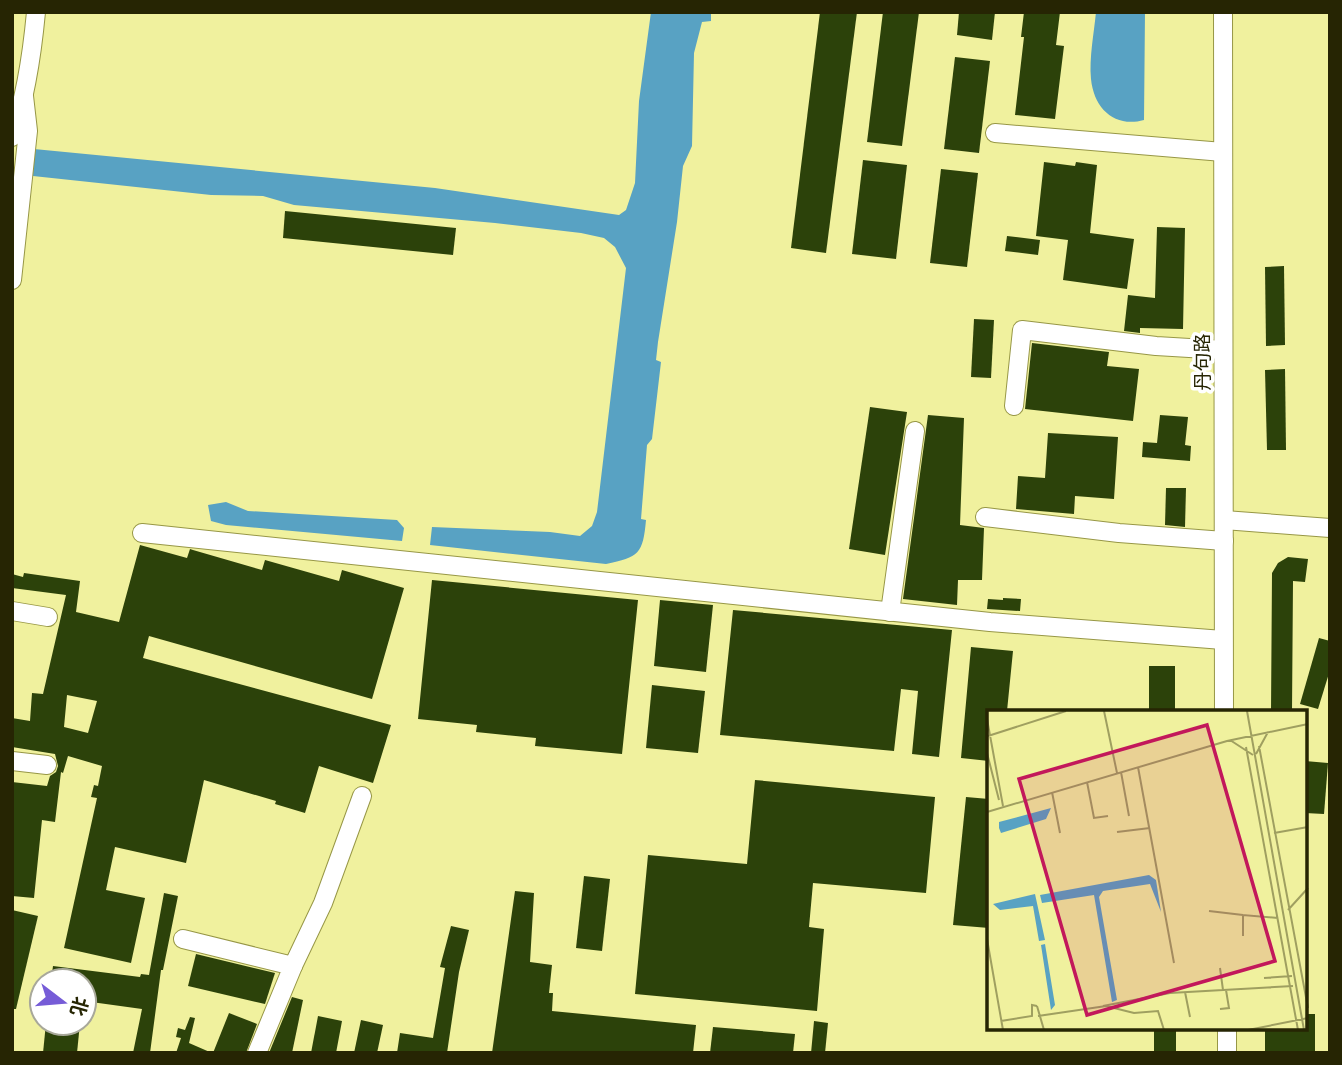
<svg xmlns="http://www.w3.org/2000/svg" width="1342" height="1065" viewBox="0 0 1342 1065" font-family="'DM Sans','Noto Sans SC',sans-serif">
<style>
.water{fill:#58a2c3}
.building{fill:#2c420a;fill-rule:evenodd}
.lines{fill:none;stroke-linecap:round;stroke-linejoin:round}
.minor-casing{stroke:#979746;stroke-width:20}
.minor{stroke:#fff;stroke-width:18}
.labels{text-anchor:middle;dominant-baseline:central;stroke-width:7;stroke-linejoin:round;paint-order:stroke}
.street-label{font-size:19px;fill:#262503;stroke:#fff}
.inset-road{fill:none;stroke:#9f9f60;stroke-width:2}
.view{fill:#c2185b;fill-opacity:0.15;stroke:#c2185b;stroke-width:3.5}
.inset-edge{fill:none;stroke:#262503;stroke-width:3.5}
</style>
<rect width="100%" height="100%" fill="#f0f19e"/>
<g class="water">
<path d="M651,12H711V21L702,22L694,53L692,146L683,166L677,222L658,342L656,360L661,362L652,439L647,445L641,519L646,520C643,554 639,557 606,564L430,545L432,527L550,532L580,536L592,526L597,512L626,268L615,247L604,238L581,233L495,223L294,205L263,196L211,195L33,176L34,149L435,188L619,215L626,210L635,183L639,101Z"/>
<path d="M1096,12H1145L1144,120C1115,128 1094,109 1091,79C1089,58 1094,33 1096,12Z"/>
<path d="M226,502L248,511L397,520L404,528L402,541L226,525L211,521L208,505Z"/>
</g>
<g class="building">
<path d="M820,12H857L826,253L791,248Z"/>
<path d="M883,12H919L902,146L867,142Z"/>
<path d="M959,12H995L992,40L957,35Z"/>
<path d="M1024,12H1060L1056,45L1064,46L1055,119L1015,115L1024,37H1021Z"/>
<path d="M955,57L990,61L979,153L944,149Z"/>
<path d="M863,160L907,165L896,259L852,254Z"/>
<path d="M1044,162L1075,166L1076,162L1097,165L1090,233L1134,239L1127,289L1063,280L1068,240L1036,236Z"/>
<path d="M941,169L978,173L967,267L930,263Z"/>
<path d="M285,211L456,228L453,255L283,238Z"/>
<path d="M1157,227L1185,228L1183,329L1140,328V333L1124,331L1128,295L1155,298Z"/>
<path d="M1007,236L1040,240L1038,255L1005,251Z"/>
<path d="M1284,266L1285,345L1266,346L1265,267Z"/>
<path d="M974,319L994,320L991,378L971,377Z"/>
<path d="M1032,343L1109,352L1107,366L1139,369L1133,421L1025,409Z"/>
<path d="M1285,369L1286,450H1267L1265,370Z"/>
<path d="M870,407L907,412L885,555L849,549Z"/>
<path d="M928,415L964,418L960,525L984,528L982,580H958L957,605L903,599Z"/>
<path d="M1160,415L1188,417L1185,445L1191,446L1190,461L1142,457L1143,442L1157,443Z"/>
<path d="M1048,433L1118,437L1114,499L1075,496L1074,514L1016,509L1018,476L1045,478Z"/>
<path d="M1166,488H1186L1185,527L1165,525Z"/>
<path d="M140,545L187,558L190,549L193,550L262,570L265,560L339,581L342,570L404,588L372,699L149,636L143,658L391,725L373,783L319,766L305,813L275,804L276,801L204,780L186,863L115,847L106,890L145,898L131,963L64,948L97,798L91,797L94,785L98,786L102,766L68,756L63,773L61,772L55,822L42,820L34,898L12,896V782L47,786L50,776L56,772L58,766L55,754L12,747V718L30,721L32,693L43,694L66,595L12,588V574L23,577L24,573L80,581L76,612L119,622ZM67,695L97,701L88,733L64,727Z"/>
<path d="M1288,557L1308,559L1305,582L1293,581L1292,711H1271L1272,573L1278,563Z"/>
<path d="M432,580L638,600L622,754L535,746L536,738L476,732L477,725L418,719Z"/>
<path d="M1003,598L1021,599L1020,611L987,609L988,599L1003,600Z"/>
<path d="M660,600L713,605L706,672L654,666Z"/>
<path d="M733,610L952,630L939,757L912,754L918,691L901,689L894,751L720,735Z"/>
<path d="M1319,638L1330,641V670L1318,709L1300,704Z"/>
<path d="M971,647L1013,651L1007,711H989V761L961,758Z"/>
<rect x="1149" y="666" width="26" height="45"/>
<path d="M652,685L705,691L698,753L646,748Z"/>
<path d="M1305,761L1328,763L1324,814L1305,813Z"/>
<path d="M755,780L935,797L926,893L813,883L809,927L824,929L817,1011L635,994L648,855L747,864Z"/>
<path d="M966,797L989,799V928L953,925Z"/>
<path d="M584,876L610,879L602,951L576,948Z"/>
<path d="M515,891L534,893L530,962L552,965L549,993H553L552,1011L696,1025L693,1053H492Z"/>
<path d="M164,893L178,896L163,970H161L150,1053H133L142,1009L84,1001V981H51L53,966L140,977L141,974L149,975Z"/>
<path d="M12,910L38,916L16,1009H12Z"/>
<path d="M451,926L469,930L459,972L447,1053H397L400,1033L433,1038L445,968L440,967Z"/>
<path d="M196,954L275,973L265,1004L188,986Z"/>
<path d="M292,997L303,1000L292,1053H269Z"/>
<path d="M229,1013L257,1024L246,1053H213Z"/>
<path d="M1305,1014H1315V1053H1265V1028H1305Z"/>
<path d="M318,1016L342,1021L336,1053H311Z"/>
<path d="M190,1017L195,1018L189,1043L212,1053H176L181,1038L176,1037L178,1028L185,1030Z"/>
<path d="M361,1020L383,1025L377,1053H354Z"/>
<path d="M814,1021L828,1023L825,1053H811Z"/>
<path d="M46,1023H80L77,1053H43Z"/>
<path d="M713,1027L795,1034L793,1053H710Z"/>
<rect x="1154" y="1028" width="22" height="25"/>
</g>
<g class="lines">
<defs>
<g id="minor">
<path d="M1223,12L1224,712"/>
<path d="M995,133L1223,152"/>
<path d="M12,137C26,97 32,55 36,12"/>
<path d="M12,280L28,131L24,96"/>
<path d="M1014,406L1022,330L1156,346L1223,350"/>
<path d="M985,517L1119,533L1224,541"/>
<path d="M1224,520L1330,528"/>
<path d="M142,533L990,622L1223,640"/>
<path d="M12,611L48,617"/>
<path d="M890,612L915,431"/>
<path d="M12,761L47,765"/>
<path d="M183,939L293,966L257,1053"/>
<path d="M293,966L323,903L362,796"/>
<path d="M1227,1028V1053"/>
</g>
</defs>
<use href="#minor" class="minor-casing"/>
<use href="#minor" class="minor"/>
</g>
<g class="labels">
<g class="street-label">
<text transform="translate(1202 362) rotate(-90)">丹句路</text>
</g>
</g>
<g transform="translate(987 710)">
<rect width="320" height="320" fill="#f0f19e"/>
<path d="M64,98L59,109L14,123L12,118V112ZM162,165L169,170L174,202L163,174L116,181L112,187L130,290L125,292L107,185L55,193L53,185ZM48,184L58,230L52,231L46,196L13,200L6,194ZM58,234L68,295L64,300L54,235Z" fill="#58a2c3"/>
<path class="inset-road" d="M117,1L130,63M260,1L317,320M0,9L16,96M1,26L79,1M243,30L266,45M272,36L321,298M259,37L311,320M0,43L12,90M269,44L281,22M151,57L187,253M134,62L142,106M100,72L107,108L121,106M65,82L73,123M0,102L240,31L321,14M130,122L163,118M287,123L321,117M301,200L321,178M222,201L256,205M256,226V205L291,208M0,229L16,320M233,258L236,280M277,268L305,266M198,282L203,307M50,296L57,320M116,296L183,283L306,276M233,299L242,298L239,280M51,306L119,296L147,303L171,301L177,320M14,311L45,306V295L50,296M261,320L321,308"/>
<path class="view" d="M220,15L288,251L100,305L32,69Z"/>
<rect width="320" height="320" class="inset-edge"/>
</g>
<rect width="1342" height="1065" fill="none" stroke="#262503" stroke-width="28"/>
<g transform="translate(63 1002) rotate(106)"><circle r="33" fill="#ffffff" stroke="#a8a89a" stroke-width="2"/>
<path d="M0-5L12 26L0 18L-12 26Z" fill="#765cd7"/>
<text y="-10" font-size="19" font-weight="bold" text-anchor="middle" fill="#262503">北</text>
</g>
</svg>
